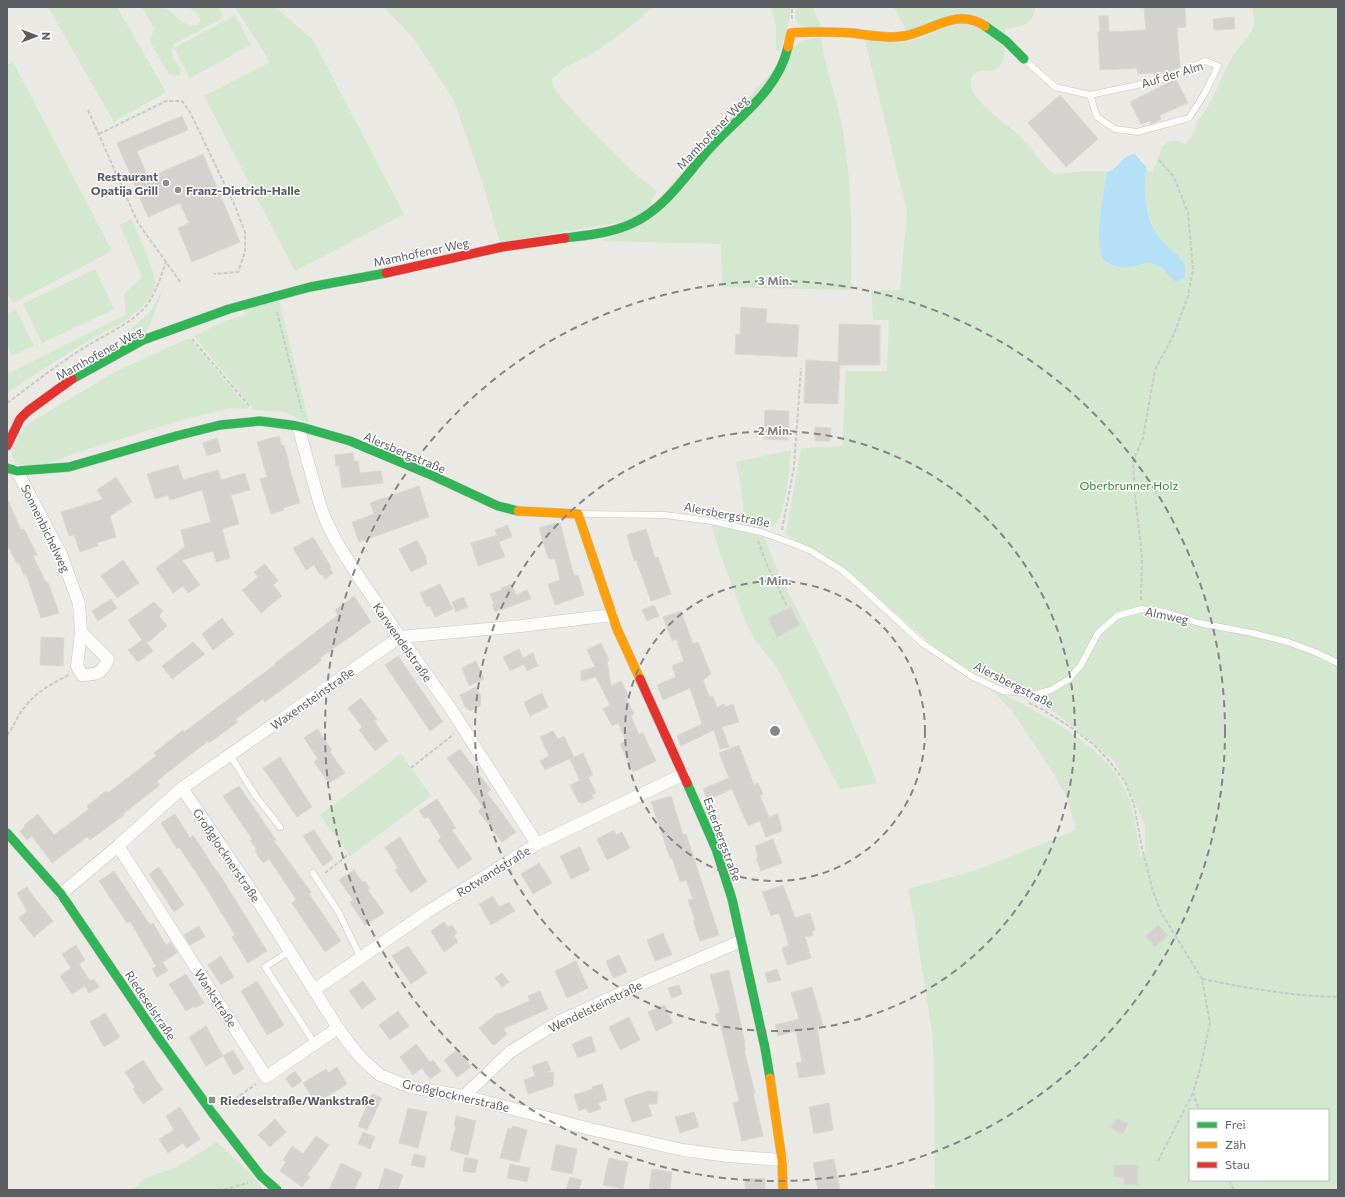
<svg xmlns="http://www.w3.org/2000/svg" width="1345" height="1197" viewBox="0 0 1345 1197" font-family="Commissioner,sans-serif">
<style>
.green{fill:#d3e8ce;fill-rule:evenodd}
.water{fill:#b6e0f7}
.building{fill:#d4d2cf;stroke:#dad8d4}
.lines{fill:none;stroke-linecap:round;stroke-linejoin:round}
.lane-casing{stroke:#c7c7c7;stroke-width:7}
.street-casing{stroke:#c7c7c7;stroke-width:13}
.fast-casing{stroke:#c8c8c8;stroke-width:10}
.slow-casing{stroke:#c8c8c8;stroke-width:10}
.jam-casing{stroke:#c8c8c8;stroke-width:10}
.path{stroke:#c7ccc9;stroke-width:2;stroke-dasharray:4 2;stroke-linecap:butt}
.lane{stroke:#fcfcfb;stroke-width:6}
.street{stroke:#fcfcfb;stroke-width:12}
.fast{stroke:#30b455;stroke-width:9}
.slow{stroke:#ff9f0a;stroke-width:9}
.jam{stroke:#e5322d;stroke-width:9}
.ring{fill:none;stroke:#838587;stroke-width:2;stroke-dasharray:7 5}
.poi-dot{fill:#8d8f90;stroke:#fff;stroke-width:1.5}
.labels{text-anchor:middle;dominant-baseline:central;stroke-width:3;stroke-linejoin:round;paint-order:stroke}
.street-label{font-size:12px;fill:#5a5e63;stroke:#fff}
.poi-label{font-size:12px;font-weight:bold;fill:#5a5e63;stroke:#fff;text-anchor:start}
.park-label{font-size:12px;fill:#31852f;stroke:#fff}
.centre{fill:#838587;stroke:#fff;stroke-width:2}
.ring-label{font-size:12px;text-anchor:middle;font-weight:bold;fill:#838587;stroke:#fff;stroke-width:3;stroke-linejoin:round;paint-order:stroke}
</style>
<rect width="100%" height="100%" fill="#ebe9e4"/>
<g class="green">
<path d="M48,7H117L166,92L114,122Z"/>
<path d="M142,7C148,7 158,5 164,8C180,15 175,25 197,25L200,21C199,13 194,10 187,7H219L222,14L221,19L174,44C166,63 185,62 180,75L173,76L168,73L150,42L154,28Z"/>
<path d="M235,7H275L313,40L404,214L295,271L204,96L270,62Z"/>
<path d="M384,7H652L641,18L610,42L596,51L563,69L552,79L553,86L563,100L584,123L634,173L657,191L651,201L650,210L633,220L500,243L483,184L454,101L414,39Z"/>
<path d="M771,7H791L789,21L780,51L776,50V26Z"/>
<path d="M796,7H812L823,30L799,25L795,19Z"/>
<path d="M894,7H1035C1032,28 1023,24 1006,29C1003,40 1007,51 1002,62C995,78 978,65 972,77C962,96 1008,124 1019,135C1025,142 1032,149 1037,156C1042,162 1045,167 1051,172L1055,174L1089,171L1107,172L1100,221V249L1105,261C1109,263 1114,267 1119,267C1132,270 1145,260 1158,266C1165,269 1176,286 1183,279C1196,266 1167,248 1161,240C1145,218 1144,193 1146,167L1148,171L1153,172L1162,147L1170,141H1177L1185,144C1192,140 1196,128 1197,120C1209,113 1223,72 1231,59C1237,48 1248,40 1253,28C1255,22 1253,13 1252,7H1338V1190H935L934,1063L932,1032L914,918L908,889L977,870L1076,830L1068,800L1052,771L1012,711L990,688C1034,710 1102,742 1125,789C1135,809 1136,835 1141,857L1145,853V825L1125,782L1115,762L1086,737L1054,712L1031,699L988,679L942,654L854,576L832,560L796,541L786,534L801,448L842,446L846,371H887L889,320H873L871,291L900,290L907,212L865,40C883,42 903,44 921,38C931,34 941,28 952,25L958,24L972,25L974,17C950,15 930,28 908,34ZM1190,1110H1328V1180H1190Z"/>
<path d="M235,15L251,45L190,78L174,48Z"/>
<path d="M821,37C825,69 838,100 843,132C852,184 852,238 851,290L722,287L721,244L601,241L632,228L795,46L804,40Z"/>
<path d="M13,62L112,251L13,303L7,293V65Z"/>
<path d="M131,219C137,232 158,276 155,288C151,300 138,310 129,318C118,326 104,332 92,339C63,356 35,374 7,393V368L9,372H11L123,316L126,313L124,296L126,292L142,277L120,225Z"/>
<path d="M95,269L114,309L42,343L23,304Z"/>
<path d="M164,287L150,325L146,332L136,340L131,328C140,321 149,314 155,304C159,298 160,292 164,287Z"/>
<path d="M279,300L309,423L285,412L254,410L194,336L222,322L246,315L245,309Z"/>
<path d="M16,309L34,346L12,356L7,345V314Z"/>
<path d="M189,338L249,409L230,408L181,420L79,452L40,467L16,463L13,458L11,451L26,425L36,419L115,372Z"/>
<path d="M791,450C790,465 786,522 771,527C763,530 751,526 743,524C745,504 740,482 736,462Z"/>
<path d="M711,524L764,537C777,572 795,605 812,639C835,686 858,733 877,783L840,789L776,666L755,640L745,621L719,550Z"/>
<path d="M401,754L431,796L350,856L320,815Z"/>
<path d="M217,1142L253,1176L263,1190H133L145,1178L175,1168Z"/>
</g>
<path class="water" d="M1135,154L1146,167C1144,193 1144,221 1163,242C1171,251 1190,260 1185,276C1184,279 1179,282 1175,281C1168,277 1165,267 1154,264C1140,261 1129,272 1112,265C1109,263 1106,262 1104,260C1093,244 1104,192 1107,172C1119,169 1122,155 1135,154Z"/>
<g class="building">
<path d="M1185,7L1186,27L1177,28L1180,67L1168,72L1138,74L1137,68L1100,70L1098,32L1100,31L1099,16H1108L1109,32L1146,30L1144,8Z"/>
<path d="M1234,17L1235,29L1214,30L1213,19Z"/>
<path d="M1176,79L1188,103L1160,115L1161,119L1151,124L1150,121L1141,124L1130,102Z"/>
<path d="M1060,95L1098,139L1066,167L1028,123Z"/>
<path d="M182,116L188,130L137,151L148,178L203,154L240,242L192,262L178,228L189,223L180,203L148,217L117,143Z"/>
<path d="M741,307L767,309L766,323L799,325L797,357L735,354L736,334L740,335Z"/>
<path d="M839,324L880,325V365H840L838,404L804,403L806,360L838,362Z"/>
<path d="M765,410L789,411L788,440L764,439Z"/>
<path d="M815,427L831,428L830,441H815Z"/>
<path d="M279,436L282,446L284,445L289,463H288L300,503L283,508L284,510L271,514L260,479L267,477L257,442Z"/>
<path d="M217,438L221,451L207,456L203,443Z"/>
<path d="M352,453H353L354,462L358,461L360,473L381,471L383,483L342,488L339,466H336L335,455Z"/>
<path d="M178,465L183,480L218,470L221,480L245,473L250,490L231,495L239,524L222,529L230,558L216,562L213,551L182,560L200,585L188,593L183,586L173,593L156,568L185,547L181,530L211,522L202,490L170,500L168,495L155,499L147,474Z"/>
<path d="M116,477L132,502L110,516L116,537L97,543L98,546L80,552L74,535L69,536L61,512L103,499L97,490Z"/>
<path d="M419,486L429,517L359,542L352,522L374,514L370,503Z"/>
<path d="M7,498L21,530L24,529L37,555L33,556L46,583L48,582L59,613L41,618L26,574L24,575L19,563L17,564L7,544Z"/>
<path d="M555,523H560L574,576L578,575L584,595L555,605L548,584L560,580L555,559H549L547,555L539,528Z"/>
<path d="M508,525L512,537L499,542L505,557L478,566L471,543L497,535L495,530Z"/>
<path d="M646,529L655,558L658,557L671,594L651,601L636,560L634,561L627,535Z"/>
<path d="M313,537L331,567L330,568L333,573L325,579L322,574L320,575L314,565L306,570L293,548Z"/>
<path d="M417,540L426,557V561L427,564L411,572L399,549Z"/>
<path d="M123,560L139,583L117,598L101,576Z"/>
<path d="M265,564L278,581L273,585L282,596L261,613L242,590L258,577L254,572Z"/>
<path d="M440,584L453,609L435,617L430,606L427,607L420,593Z"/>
<path d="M512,584L516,595L527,590L531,599L495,612L492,605L494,604L490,594L502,590L501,588Z"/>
<path d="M354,596L371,622L320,658L321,661L265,702L263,699L236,719L238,722L209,743L208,741L157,781L160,785L123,814L124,815L90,840L87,837L52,863L32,836L27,840L20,831L25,827L24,825L38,814L54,835L89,809L87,806L106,791L108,793L156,756L154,753L183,730L184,732L276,664L275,663L338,615L335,610Z"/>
<path d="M463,597L468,607L456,612L452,602Z"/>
<path d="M111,599L117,608L98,621L92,611Z"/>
<path d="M154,602L163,611L159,616L167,626L147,643L153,651L138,662L128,650L142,640L128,620Z"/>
<path d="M654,605L659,616L647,621L642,610Z"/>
<path d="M791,607L800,625L777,637L768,618Z"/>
<path d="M681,611L693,644L698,642L711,674L703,680L709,697L713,696L717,707L724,704L725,707L733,704L739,722L722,727L729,747L720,749L714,730L681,746L677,736L702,724L690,688L663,700L657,685L676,677L672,666L684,661L676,639L672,641L663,617Z"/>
<path d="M222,618L234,634L213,650L202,634Z"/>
<path d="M41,637L64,638L63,666L40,665Z"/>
<path d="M193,642L205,654L172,679L162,666Z"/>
<path d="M601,643L609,660L607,661L611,686L621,681L629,697L626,698L634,714L631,716L639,735L643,733L656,761L633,772L620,744L626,741L618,723L612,726L603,709L610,705L596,677L581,681V671L595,667L587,650Z"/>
<path d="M519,649L523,658L533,653L538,666L527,671L524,664L510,671L503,657Z"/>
<path d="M398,656L443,722L430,731L385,665Z"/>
<path d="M476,661L484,679L469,686L462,668Z"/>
<path d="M476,687L481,697L480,706L470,711L465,707L460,695Z"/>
<path d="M542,693L548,707L530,716L524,702Z"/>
<path d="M361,698L377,719L374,721L388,741L375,751L359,730L362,727L348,708Z"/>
<path d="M317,729L332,750L330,752L345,773L329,783L314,762L318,759L304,738Z"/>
<path d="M553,731L558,739L564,736L574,757L545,770L540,761L549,756L540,737Z"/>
<path d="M739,745L754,785L758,783L763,794L760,796L769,817L767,818L778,814L782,831L766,837L760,821L748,826L732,789L708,800L703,789L729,778L719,753Z"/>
<path d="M460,749L491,790L487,793L516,832L502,842L478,811L483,807L447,758Z"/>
<path d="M583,753L593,775L580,781L570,759Z"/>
<path d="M280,757L312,807L297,817L263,768Z"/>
<path d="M588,777L596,793L592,795L594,798L581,804V802L579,803L570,785Z"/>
<path d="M239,786L276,840L274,841L311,892L309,894L341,941L325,952L292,903L296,899L269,859L263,863L255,851L257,850L250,840L252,839L223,796Z"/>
<path d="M671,796L683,835L686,834L719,935L700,941L693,921L695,920L688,900L693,899L686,880L680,882L672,858H670L651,802Z"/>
<path d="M437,799L456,828L452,830L472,859L458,869L438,840L441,837L428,817L425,819L419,811Z"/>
<path d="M175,814L190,838L193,835L217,872H218L267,951L248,963L232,937L235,935L207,889L179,847L177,849L161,823Z"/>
<path d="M314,830L333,859L323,866L303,836Z"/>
<path d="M614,830L616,835L622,832L630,848L607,860L597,839Z"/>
<path d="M400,837L427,882L411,893L395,870L398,868L385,847Z"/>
<path d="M773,839L782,863L761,871L756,858L758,857L755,846Z"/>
<path d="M580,847L590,870L571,879L560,856Z"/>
<path d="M539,863L552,883L533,894L521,874Z"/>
<path d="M159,867L184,905L174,912L149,874Z"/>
<path d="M354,870L362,882L365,881L370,889L368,890L384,913L365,925L350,902L353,900L339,880Z"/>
<path d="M114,871L150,925L153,923L166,945L171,942L177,953L160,964L163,963L168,971L157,977L152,969L156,966L130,921L127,923L99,881Z"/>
<path d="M783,885L795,918L810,913L815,930L812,931L813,935L805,937L811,958L787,965L782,948L789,945L779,913L771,916L762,892Z"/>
<path d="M27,887L33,896L53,921L34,937L19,918L27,911L17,893Z"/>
<path d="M493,896L499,907L509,902L515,911L491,925L479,904Z"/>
<path d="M444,922L448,927L452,925L457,933L454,936L458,942L444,952L431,931Z"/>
<path d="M1158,925L1168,935L1155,947L1146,936Z"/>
<path d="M199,926L205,937L190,945L184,935Z"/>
<path d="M663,933L672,955L655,961L647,940Z"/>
<path d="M76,945L85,960L79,964L90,981L94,979L99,987L89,993L85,986L72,994L60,976L71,968L62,954Z"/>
<path d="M408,946L427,973L411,984L392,956Z"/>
<path d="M619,955L627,972L613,978L606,961Z"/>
<path d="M221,956L234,977L221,985L208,965Z"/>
<path d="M576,961L588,988L567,998L555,971Z"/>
<path d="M777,969L781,980L768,983L765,973Z"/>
<path d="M729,970L745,1043H744L746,1050H744L755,1093H753L763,1136L742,1141L733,1103L739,1101L720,1023L718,1024L715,1014L720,1012L710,975Z"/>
<path d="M502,973L509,982L502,987L495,978Z"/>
<path d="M186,974L204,1003L195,1008L194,1006L186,1011L169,984Z"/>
<path d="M257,981L284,1025L267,1035L241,991Z"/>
<path d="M363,981L376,999L362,1009L349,991Z"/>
<path d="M679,985L682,994L672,998L668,988Z"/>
<path d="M812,987L823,1025L817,1027L825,1074L799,1078L796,1063L802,1062L796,1031L778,1036L775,1025L799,1019L791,993Z"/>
<path d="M540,991L548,1009L503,1029L507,1034L494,1045L492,1044L479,1028L498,1013L499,1014L530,1001L528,996Z"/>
<path d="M665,1005L673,1023L656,1031L648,1012Z"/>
<path d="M398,1011L409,1026L390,1040L379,1025Z"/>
<path d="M105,1013L120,1037L104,1047L90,1022Z"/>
<path d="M629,1017L640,1040L620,1050L609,1027Z"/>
<path d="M206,1026L223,1056L206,1066L189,1037Z"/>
<path d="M591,1036L596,1051L578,1058L572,1044Z"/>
<path d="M416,1044L430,1062L433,1060L441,1071L430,1079L422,1068L413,1075L400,1057Z"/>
<path d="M458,1049L471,1067L457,1077L444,1060Z"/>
<path d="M233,1050L244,1069L234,1075L223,1056Z"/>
<path d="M143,1060L163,1090L143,1104L133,1089L135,1087L125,1072Z"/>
<path d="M547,1061L551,1070L546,1073L554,1072L553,1086L528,1094L524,1080L535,1076L532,1066Z"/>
<path d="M337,1067L347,1084L321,1100L320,1097L314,1100L303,1083L326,1069L328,1073Z"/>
<path d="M295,1071L302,1081L292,1088L286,1078Z"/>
<path d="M602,1084L607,1100L598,1103L601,1109L588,1113L586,1108L579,1111L574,1095L593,1089L592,1087Z"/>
<path d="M648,1091L658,1092L657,1104H648L652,1116L632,1122L624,1099Z"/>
<path d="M372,1094L382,1098L367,1130L358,1126Z"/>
<path d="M829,1103L833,1130L814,1134L809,1107Z"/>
<path d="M180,1107L200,1139L187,1148L183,1143L168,1153L159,1139L174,1130L166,1116Z"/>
<path d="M408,1108L427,1112L418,1148L399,1143Z"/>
<path d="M694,1112L699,1127L680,1133L675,1117Z"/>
<path d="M456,1116L476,1121L468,1155L450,1150L456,1126H454Z"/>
<path d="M1116,1118L1128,1124L1123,1134L1111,1128Z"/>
<path d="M275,1119L286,1132L270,1147L258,1135Z"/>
<path d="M513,1126L527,1130L519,1162L500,1158L508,1128L512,1129Z"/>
<path d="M363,1132L375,1137L370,1149L358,1144Z"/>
<path d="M316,1136L329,1145L307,1175L310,1177L302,1187L280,1171L286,1162L283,1160L292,1146L303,1154Z"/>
<path d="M556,1144L577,1149L572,1174L551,1170Z"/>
<path d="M414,1154L426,1157L424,1168L411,1165Z"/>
<path d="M465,1157L478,1160L475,1173L463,1171Z"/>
<path d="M609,1158L628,1162L623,1189L603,1185Z"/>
<path d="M834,1159L840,1190H818L813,1163Z"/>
<path d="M341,1163L362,1173L354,1190H329Z"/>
<path d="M510,1164L530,1168L527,1182L507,1178Z"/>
<path d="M1114,1165H1138V1185L1124,1184V1177H1114Z"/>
<path d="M385,1168L403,1175L398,1190H378Z"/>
<path d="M652,1169L672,1172L670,1190H649Z"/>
<path d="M570,1177L582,1180L579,1190H566Z"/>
<path d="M765,1178V1190H745V1179Z"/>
</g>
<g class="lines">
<defs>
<g id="lane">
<path d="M1024,59L1055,87L1090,95L1161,80L1205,61L1218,66L1205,93L1189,118L1137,132L1115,129L1097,117L1090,95"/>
<path d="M579,514L665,515L711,521L761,532L797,545L811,551L843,571L861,587L922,643L973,677L1003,691L1036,694L1051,690L1069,679L1081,665L1098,633L1117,616L1141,609L1165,612L1199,623L1252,633L1288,642L1315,652L1338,663"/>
<path d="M230,755L255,795L280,827"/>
<path d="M313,873L339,913L361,958"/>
<path d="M290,951L265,967L315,1044"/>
</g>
<g id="street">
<path d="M298,426L320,505L326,521L337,543L360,579L400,637L451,709L537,844"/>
<path d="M17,471L61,554L79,604L81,632L77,666L82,675C96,675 103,673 108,659L81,632"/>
<path d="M182,788L251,890L338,1028L351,1046L364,1061L380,1075L410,1087L464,1096L590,1129L683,1150L728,1156L782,1160"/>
<path d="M118,846L266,1077L338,1028"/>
<path d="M61,894L118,846L182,788L400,637L521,626L612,615"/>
<path d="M314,990L427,912L537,844L684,774"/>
<path d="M464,1096L510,1052L560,1021L650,980L741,941"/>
</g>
<g id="fast">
<path d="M985,26L1006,41L1024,59"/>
<path d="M565,238C589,235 612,233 633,223C667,207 686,174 711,147C739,116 778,91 788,47"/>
<path d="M72,379L143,340L229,309L310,287L386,273"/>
<path d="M7,468L17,471L69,467L176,436L220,425L260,421L298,426L350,441L429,474L498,506L518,511"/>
<path d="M687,783L716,849L732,899L765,1048L770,1078"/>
<path d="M7,833L61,894L157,1036L213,1114L261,1176L277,1190"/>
</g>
<g id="slow">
<path d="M788,47L791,33C812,31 832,32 852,33C869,35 887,39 904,36C933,31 956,7 985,26"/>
<path d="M518,511L578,514L617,629L640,679"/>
<path d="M770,1078L782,1160L783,1190"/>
</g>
<g id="jam">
<path d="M386,273L502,247L565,238"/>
<path d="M7,446L20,419L28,411L72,379"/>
<path d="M640,679L687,783"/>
</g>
</defs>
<use href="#lane" class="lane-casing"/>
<use href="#street" class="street-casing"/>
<use href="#fast" class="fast-casing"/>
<use href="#slow" class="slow-casing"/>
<use href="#jam" class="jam-casing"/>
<g class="path">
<path d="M792,19V7"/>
<path d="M88,110L138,223L181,283"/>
<path d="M99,134L166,101H182L190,112L235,206L245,232V252L238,272L214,274"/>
<path d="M277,312L302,412"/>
<path d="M192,339L250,407"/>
<path d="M7,403C33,384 59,363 87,346C108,333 135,322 149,302C157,290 161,276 166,262"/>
<path d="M782,530L794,467L801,368"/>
<path d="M758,541L767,565L787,606"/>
<path d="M1141,600L1142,556L1135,496L1133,461L1143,438L1155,370L1174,334L1188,296L1193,270L1188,213L1174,177L1158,159"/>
<path d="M1029,703L1040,708L1072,728L1094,745L1110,762L1125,782L1134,805L1142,848L1153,892L1162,914L1202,979L1210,1023L1200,1069L1193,1093L1199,1110"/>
<path d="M7,735C14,727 17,716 24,708C36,692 51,684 69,675"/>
<path d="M411,768L454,734"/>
<path d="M325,873L349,854"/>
<path d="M1202,979C1247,988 1292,996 1338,997"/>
<path d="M225,1106L256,1084"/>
<path d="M1158,1161L1193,1093"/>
<path d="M1229,1180L1234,1190"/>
<path d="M212,1190L226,1189L248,1183"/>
</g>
<use href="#lane" class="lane"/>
<use href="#street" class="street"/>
<use href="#fast" class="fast"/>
<use href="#slow" class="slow"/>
<use href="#jam" class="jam"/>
</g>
<g class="ring">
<circle cx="775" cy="731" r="150"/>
<circle cx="775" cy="731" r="300"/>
<circle cx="775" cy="731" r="450"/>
</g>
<g class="poi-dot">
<circle cx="166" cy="183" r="4"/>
<circle cx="178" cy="190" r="4"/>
<rect x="208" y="1096" width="8" height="8" rx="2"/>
</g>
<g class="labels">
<g class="street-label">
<text transform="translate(1172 74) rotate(-17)">Auf der Alm</text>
<text transform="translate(712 132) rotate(-46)">Mamhofener Weg</text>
<text transform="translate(421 252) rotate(-12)">Mamhofener Weg</text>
<text transform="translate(99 353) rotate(-29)">Mamhofener Weg</text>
<text transform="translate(405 452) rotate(23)">Alersbergstraße</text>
<text transform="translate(727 514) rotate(11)">Alersbergstraße</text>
<text transform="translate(46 528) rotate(64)">Sonnenbichelweg</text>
<text transform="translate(1167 615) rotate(12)">Almweg</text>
<text transform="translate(403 642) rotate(55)">Karwendelstraße</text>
<text transform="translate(1014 684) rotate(27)">Alersbergstraße</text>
<text transform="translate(312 698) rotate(-35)">Waxensteinstraße</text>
<text transform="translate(723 839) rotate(70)">Esterbergstraße</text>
<text transform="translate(227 855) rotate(56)">Großglocknerstraße</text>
<text transform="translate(493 871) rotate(-32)">Rotwandstraße</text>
<text transform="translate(216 998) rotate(57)">Wankstraße</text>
<text transform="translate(151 1005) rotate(56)">Riedeselstraße</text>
<text transform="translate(595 1006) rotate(-26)">Wendelsteinstraße</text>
<text transform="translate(456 1095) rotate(13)">Großglocknerstraße</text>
</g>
<g class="poi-label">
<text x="158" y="176" text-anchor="end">Restaurant<tspan x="158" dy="14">Opatija Grill</tspan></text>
<text x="186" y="190">Franz-Dietrich-Halle</text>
<text x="220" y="1100">Riedeselstraße/Wankstraße</text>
</g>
<g class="park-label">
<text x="1129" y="485">Oberbrunner Holz</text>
</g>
</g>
<circle cx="775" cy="731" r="6" class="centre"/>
<g class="ring-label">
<text x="775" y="285">3 Min.</text>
<text x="775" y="435">2 Min.</text>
<text x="775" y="585">1 Min.</text>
</g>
<rect width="1345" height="1197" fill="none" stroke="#5a5e63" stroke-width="16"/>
<rect x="1189" y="1109" width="140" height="72" fill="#ffffff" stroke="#bdbfc1"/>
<rect x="1197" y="1122" width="20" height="6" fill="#30b455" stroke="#bdbfc1"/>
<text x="1225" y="1129" font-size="12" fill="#5a5e63">Frei</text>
<rect x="1197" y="1142" width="20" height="6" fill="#ff9f0a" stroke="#bdbfc1"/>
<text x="1225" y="1149" font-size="12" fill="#5a5e63">Zäh</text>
<rect x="1197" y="1162" width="20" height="6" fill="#e5322d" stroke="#bdbfc1"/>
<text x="1225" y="1169" font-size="12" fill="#5a5e63">Stau</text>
<g transform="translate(36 36) rotate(90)" stroke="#ffffff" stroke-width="3" paint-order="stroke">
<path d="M0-3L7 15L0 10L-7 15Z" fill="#5a5e63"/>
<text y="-6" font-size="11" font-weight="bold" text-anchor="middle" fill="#5a5e63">N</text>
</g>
</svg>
